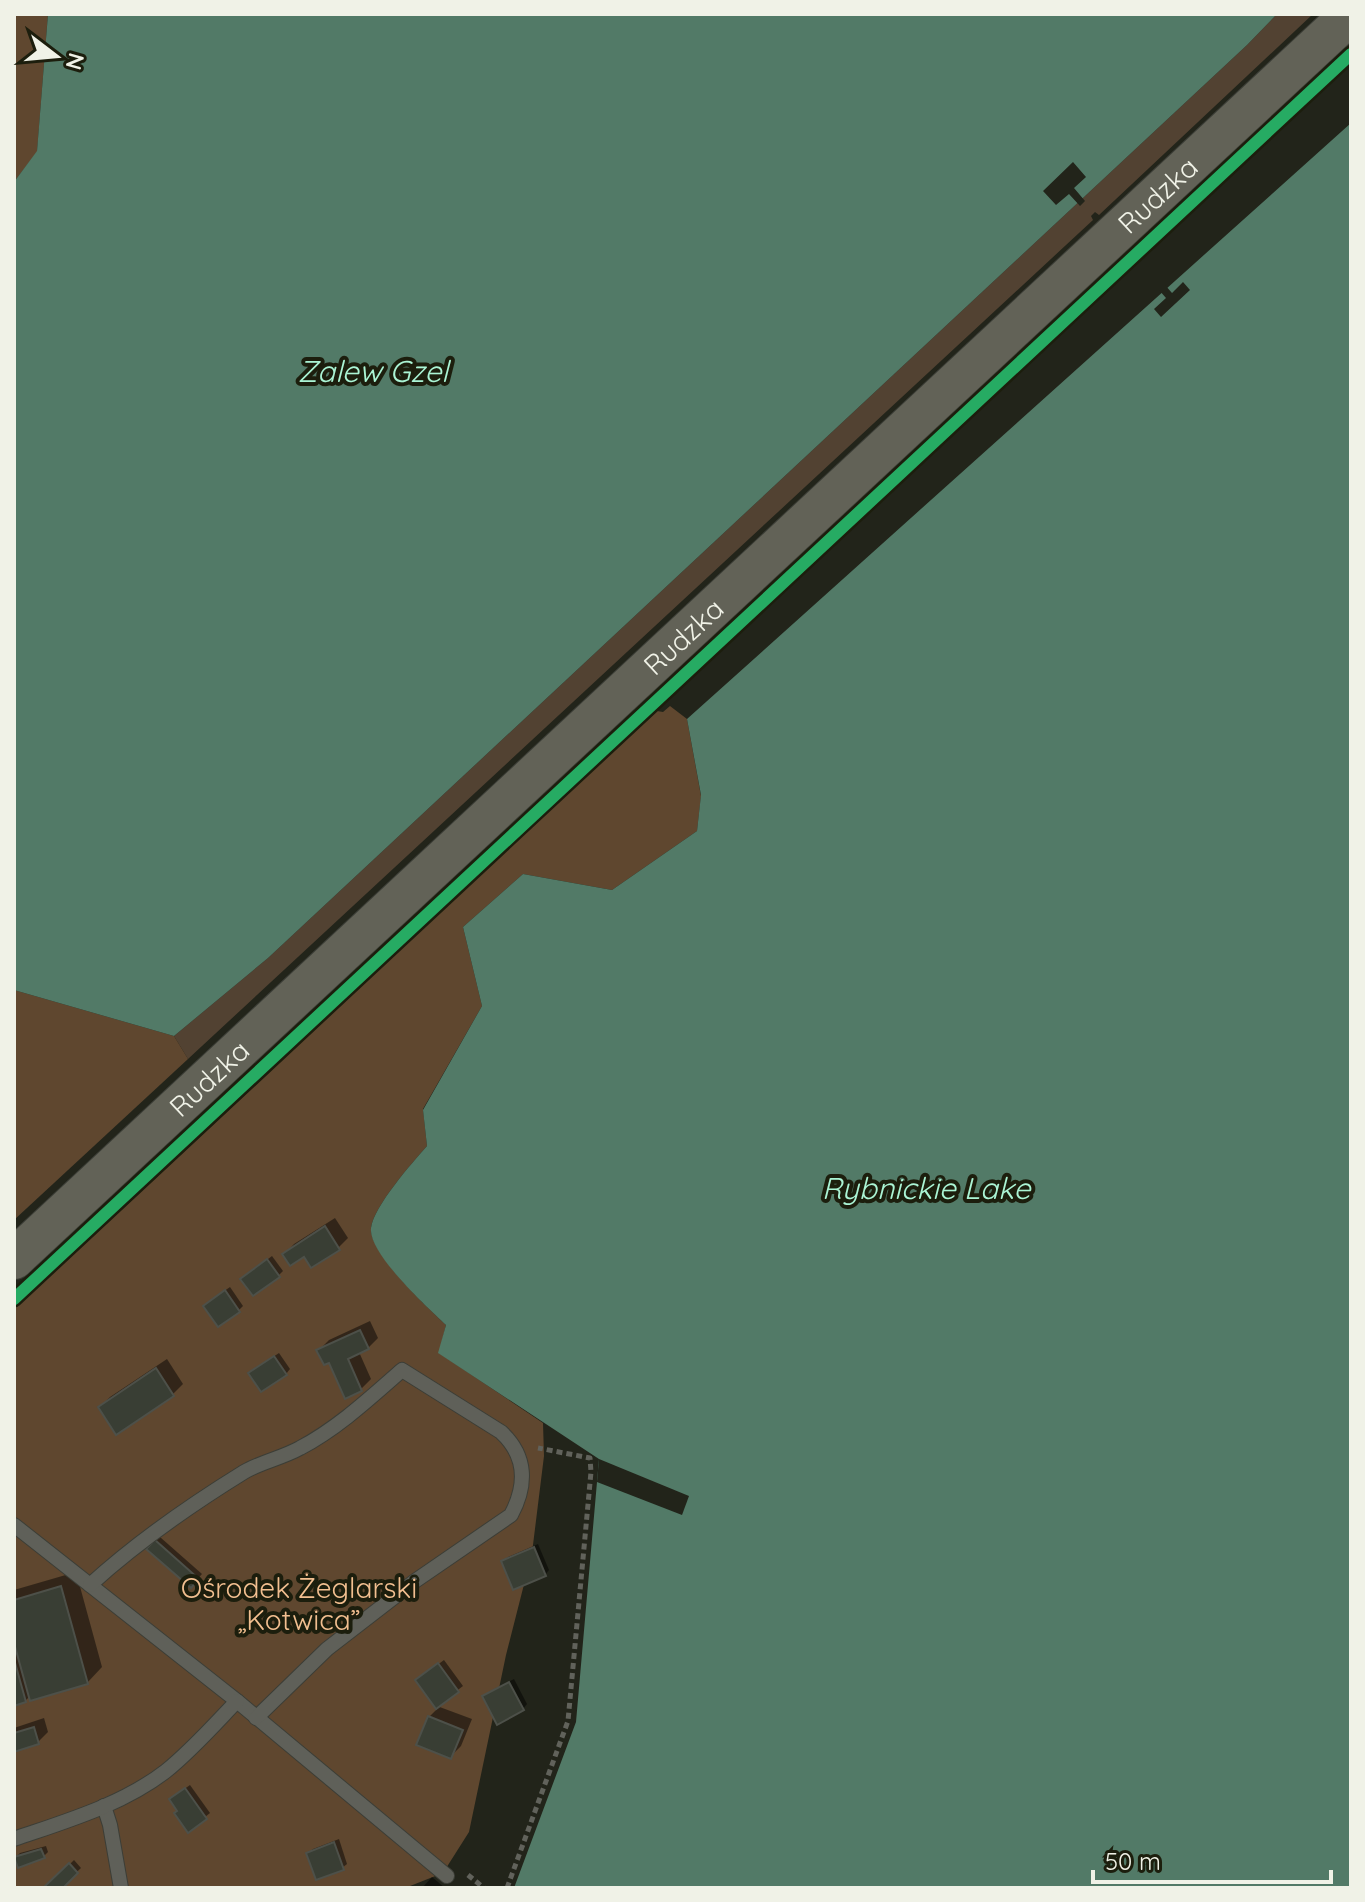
<svg xmlns="http://www.w3.org/2000/svg" width="1365" height="1902" viewBox="0 0 1365 1902" font-family="Quicksand,sans-serif">
<style>
.green{fill:#524232}
.forest{fill:#5f472f}
.water{fill:#527a67}
.pier{fill:#22241a}
.shadow{fill:#0007}
.building{fill:#393e34;stroke:#4d5049;stroke-width:2}
.lines{fill:none;stroke-linecap:round;stroke-linejoin:round}
.lane-casing{stroke:#3c3e37;stroke-width:16}
.secondary-casing{stroke:#3c3e37;stroke-width:42}
.path{stroke:#61625b;stroke-width:5;stroke-dasharray:6 4;stroke-linecap:butt}
.lane{stroke:#5f6059;stroke-width:14}
.secondary{stroke:#626257;stroke-width:40}
.cycleway-casing{stroke:#1c1e0d;stroke-width:17}
.cycleway{stroke:#26ab63;stroke-width:12}
.labels{text-anchor:middle;dominant-baseline:central;stroke-width:8;stroke-linejoin:round;paint-order:stroke}
.street-label{font-size:28px;fill:#f0f2e7;stroke:#1c1e0d}
.park-label{font-size:28px;fill:#f2bf90;stroke:#1c1e0d}
.water-label{font-size:30px;font-style:italic;fill:#abf5d5;stroke:#1c1e0d}
</style>
<rect width="100%" height="100%" fill="#22241a"/>
<path class="green" d="M1277,14H1313L1099,215L1095,212L1091,216L1093,220L188,1059L174,1036L268,958L1247,45Z"/>
<g class="forest">
<path d="M14,14H48L37,152L14,182Z"/>
<path d="M670,706L687,719L701,796L697,831L612,890L523,874L463,927L482,1006L423,1109L427,1146C412,1163 374,1206 371,1228C369,1253 428,1308 446,1325L439,1353L543,1423L544,1456L532,1553L506,1655L469,1832L443,1873L405,1888H14V1309C230,1111 442,909 657,711L663,712Z"/>
<path d="M14,990L174,1036L188,1059L14,1220Z"/>
</g>
<g class="water">
<path d="M48,14H1277L1247,45L268,958L174,1036L14,990V182L37,151Z"/>
<path d="M1351,123V1888H514L576,1722L599,1459L438,1353L446,1325C427,1307 368,1253 371,1228C374,1206 412,1163 427,1146L423,1110L482,1006L463,927L523,874L612,890L697,831L701,795L687,719Z"/>
</g>
<g class="pier">
<path d="M1073,162L1086,177L1074,188L1085,201L1080,206L1069,194L1056,205L1043,191Z"/>
<path d="M1183,282L1190,290L1161,317L1154,309L1166,298L1159,290L1165,285L1172,293Z"/>
<path d="M599,1459L689,1496L682,1515L597,1482Z"/>
</g>
<g class="shadow">
<path d="M335,1218L348,1238L338,1248L304,1255L285,1254L294,1244Z"/>
<path d="M272,1256L283,1271L279,1275H247Z"/>
<path d="M230,1287L243,1306L239,1310L210,1301Z"/>
<path d="M370,1321L378,1338L368,1348L359,1352L371,1379L361,1389L319,1350L329,1340Z"/>
<path d="M279,1353L290,1369L286,1374L255,1369Z"/>
<path d="M167,1359L183,1384L173,1394L117,1432L100,1407L110,1397Z"/>
<path d="M160,1537L202,1574L191,1586L149,1549Z"/>
<path d="M538,1544L549,1570L545,1575L503,1561L508,1557Z"/>
<path d="M76,1572L102,1667L87,1683L31,1695L25,1701L14,1704V1590Z"/>
<path d="M444,1660L463,1686L437,1706L472,1719L461,1746L451,1756L429,1717L438,1708L417,1680Z"/>
<path d="M514,1679L527,1704L523,1709L484,1697L489,1692Z"/>
<path d="M44,1718L48,1732L38,1742L14,1750V1728Z"/>
<path d="M190,1785L210,1813L189,1830L179,1810L176,1795Z"/>
<path d="M339,1839L347,1864L342,1868L308,1853L313,1849Z"/>
<path d="M46,1846L48,1852L44,1856L16,1857L20,1853Z"/>
<path d="M74,1860L81,1868L60,1888H46Z"/>
<path d="M432,1877L445,1888H422Z"/>
</g>
<g class="building">
<path d="M325,1226L340,1250L311,1268L304,1257L290,1266L282,1254Z"/>
<path d="M267,1259L280,1277L253,1296L240,1279Z"/>
<path d="M225,1290L240,1312L218,1327L203,1306Z"/>
<path d="M360,1330L369,1349L348,1359L362,1391L345,1399L329,1363L324,1365L316,1350Z"/>
<path d="M274,1356L287,1375L261,1392L248,1373Z"/>
<path d="M156,1368L174,1396L116,1435L98,1407Z"/>
<path d="M155,1540L199,1579L191,1588L146,1549Z"/>
<path d="M534,1547L546,1576L513,1590L501,1561Z"/>
<path d="M61,1586L88,1684L30,1701L14,1643V1600Z"/>
<path d="M14,1659L26,1702L14,1706Z"/>
<path d="M438,1663L459,1692L436,1709L415,1680Z"/>
<path d="M509,1682L524,1710L497,1725L482,1696Z"/>
<path d="M428,1716L463,1730L451,1759L416,1745Z"/>
<path d="M34,1727L39,1744L14,1752V1733Z"/>
<path d="M185,1788L207,1819L188,1833L174,1813L177,1811L169,1799Z"/>
<path d="M334,1842L344,1870L316,1880L306,1853Z"/>
<path d="M41,1849L45,1858L18,1868L14,1857Z"/>
<path d="M69,1863L78,1873L63,1888H43Z"/>
</g>
<g class="lines">
<defs>
<g id="lane">
<path d="M14,1525L237,1701L447,1876"/>
<path d="M90,1585C137,1542 189,1506 244,1472C261,1462 282,1458 300,1448C338,1428 370,1398 402,1370L501,1432C527,1456 527,1485 511,1515L415,1581L327,1649L256,1718"/>
<path d="M104,1806L110,1825L121,1888"/>
<path d="M14,1839C66,1821 122,1805 166,1771C192,1750 214,1725 237,1701"/>
</g>
<g id="secondary">
<path id="s1" d="M14,1259L1351,14"/>
</g>
</defs>
<use href="#lane" class="lane-casing"/>
<use href="#secondary" class="secondary-casing"/>
<g class="path">
<path d="M468,1875L484,1888"/>
<path d="M507,1888L568,1721L591,1472L590,1458L538,1448"/>
</g>
<use href="#lane" class="lane"/>
<use href="#secondary" class="secondary"/>
<defs>
<path id="cycleway" d="M14,1299L1351,54"/>
</defs>
<use href="#cycleway" class="cycleway-casing"/>
<use href="#cycleway" class="cycleway"/>
</g>
<g class="labels">
<g class="street-label">
<text stroke="none"><textPath href="#s1" startOffset="1562">Rudzka</textPath></text>
<text stroke="none"><textPath href="#s1" startOffset="914">Rudzka</textPath></text>
<text stroke="none"><textPath href="#s1" startOffset="266">Rudzka</textPath></text>
</g>
<g class="park-label">
<text x="299" y="1587">Ośrodek Żeglarski<tspan x="299" dy="32">„Kotwica”</tspan></text>
</g>
<g class="water-label">
<text x="373" y="371">Zalew Gzel</text>
<text x="926" y="1188">Rybnickie Lake</text>
</g>
</g>
<rect width="1365" height="1902" fill="none" stroke="#f0f2e7" stroke-width="32"/>
<g transform="translate(56 56) rotate(106)" stroke="#1c1e0d" stroke-width="6" paint-order="stroke">
<path d="M0-6L14 30L0 20L-14 30Z" fill="#f0f2e7"/>
<text y="-12" font-size="22" font-weight="bold" text-anchor="middle" fill="#f0f2e7">N</text>
</g>
<path d="M1093 1870v12h238v-12" fill="none" stroke="#f0f2e7" stroke-width="4"/>
<text x="1105" y="1870" font-size="24" fill="#f0f2e7" stroke="#1c1e0d" stroke-width="6" paint-order="stroke">50 m</text>
</svg>
